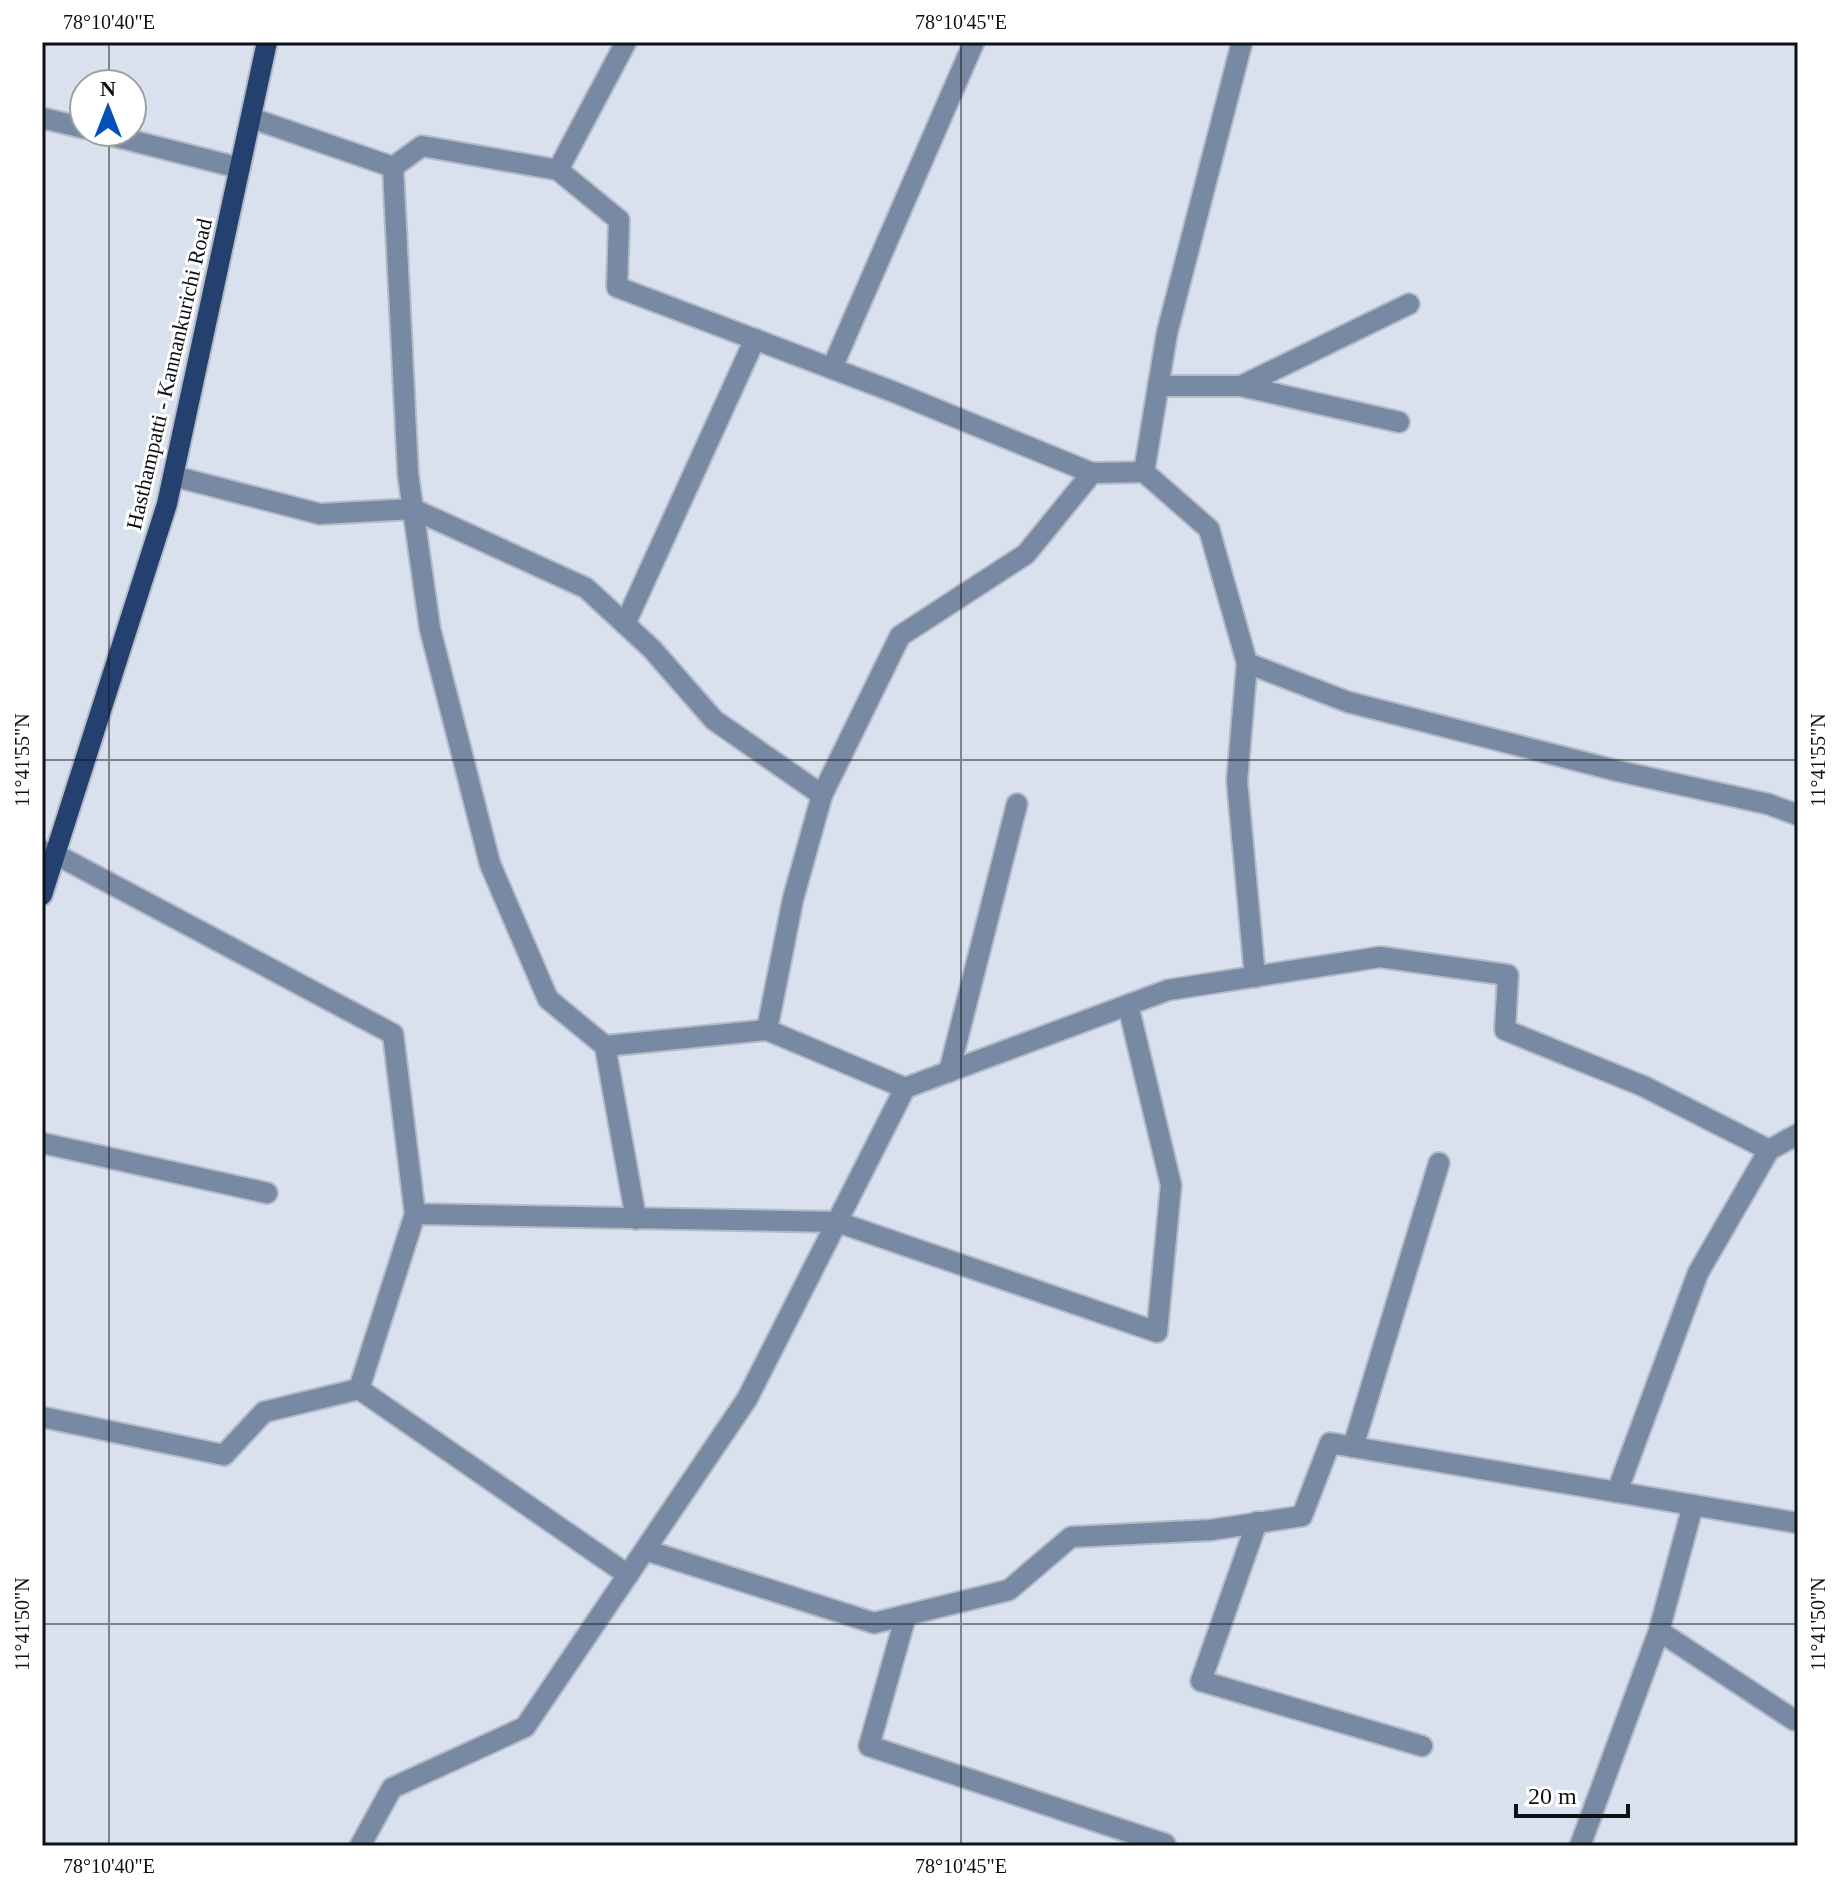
<svg xmlns="http://www.w3.org/2000/svg" width="1840" height="1888" viewBox="0 0 1840 1888" font-family="'Times New Roman',serif">
<style>
.lines{fill:none;stroke-linecap:round;stroke-linejoin:round}
.minor-casing{stroke:#b4bbc7;stroke-width:24}
.major-casing{stroke:#b4bbc7;stroke-width:24}
.minor{stroke:#7889a4;stroke-width:20}
.major{stroke:#24406e;stroke-width:20}
.ticks{fill:none;stroke:#0d1014;stroke-width:2;stroke-opacity:0.45}
.labels{text-anchor:middle;dominant-baseline:central;stroke-width:6;stroke-linejoin:round;paint-order:stroke}
.street-label{font-size:22px;fill:#0d1014;stroke:#fff}
.neatline{fill:none;stroke:#0d1014;stroke-width:3}
.ticks-label{font-size:20px;text-anchor:middle;fill:#0d1014}
</style>
<rect width="100%" height="100%" fill="#d9e1ee"/>
<g class="lines">
<defs>
<g id="minor">
<path d="M1242,42L1167,333L1144,472L1209,529L1247,663L1348,702L1618,771L1768,804L1798,815"/>
<path d="M42,118L84,128"/>
<path d="M251,118L393,167L408,474L430,629L490,864L548,999L605,1046L636,1219"/>
<path d="M98,132L240,168"/>
<path d="M393,167L422,146L558,170L619,220L617,287L894,392L1092,473"/>
<path d="M558,170L626,42"/>
<path d="M832,368L974,42"/>
<path d="M1158,386H1241L1409,304"/>
<path d="M1241,386L1399,422"/>
<path d="M173,476L320,514L413,509L586,588L652,649L714,720L822,795L900,636L1026,554L1092,473L1144,472"/>
<path d="M625,624L755,339"/>
<path d="M1247,663L1237,781L1255,977"/>
<path d="M42,851L55,854L393,1034L415,1214L837,1222L1157,1332L1171,1185L1128,1005"/>
<path d="M767,1030L793,899L822,795"/>
<path d="M605,1046L767,1030L905,1088"/>
<path d="M949,1072L1017,804"/>
<path d="M42,1143L267,1193"/>
<path d="M415,1214L359,1389L628,1575"/>
<path d="M42,1417L224,1455L264,1412L359,1389"/>
<path d="M1353,1447L1439,1163"/>
<path d="M1617,1492L1698,1273L1769,1150"/>
<path d="M1693,1505L1659,1631L1794,1720"/>
<path d="M1257,1522L1201,1681L1422,1746"/>
<path d="M645,1550L874,1623L1009,1590L1071,1537L1211,1530L1302,1516L1330,1443L1798,1523"/>
<path d="M906,1615L869,1746L1165,1844"/>
<path d="M360,1846L392,1788L525,1727L747,1399L905,1088L1168,990L1380,957L1508,975L1505,1030L1643,1086L1769,1150L1798,1134"/>
<path d="M1580,1846L1659,1631"/>
</g>
<path id="major" d="M42,895L167,504L267,42"/>
</defs>
<use href="#minor" class="minor-casing"/>
<use href="#major" class="major-casing"/>
<use href="#minor" class="minor"/>
<use href="#major" class="major"/>
</g>
<path class="ticks" d="M109,42V84M961,42V1846M109,132V1846M42,760H1798M42,1624H1798"/>
<g class="labels">
<g class="street-label">
<text transform="translate(169 374) rotate(-77)">Hasthampatti - Kannankurichi Road</text>
</g>
</g>
<rect width="1840" height="1888" fill="none" stroke="#ffffff" stroke-width="88"/>
<g transform="translate(108 108)"><circle r="38" fill="#ffffff" stroke="#9e9fa1" stroke-width="2"/>
<path d="M0-6L14 30L0 20L-14 30Z" fill="#0350ba"/>
<text y="-12" font-size="22" font-weight="bold" text-anchor="middle" fill="#0d1014">N</text>
</g>
<path d="M1516 1804v12h112v-12" fill="none" stroke="#0d1014" stroke-width="4"/>
<text x="1528" y="1804" font-size="24" fill="#0d1014" stroke="#ffffff" stroke-width="6" paint-order="stroke">20 m</text>
<rect x="44" y="44" width="1752" height="1800" class="neatline"/>
<g class="ticks-label">
<text x="109" y="29">78°10'40"E</text>
<text x="961" y="29">78°10'45"E</text>
<text transform="translate(22 760) rotate(-90)" y="7">11°41'55"N</text>
<text transform="translate(1818 760) rotate(-90)" y="7">11°41'55"N</text>
<text transform="translate(22 1624) rotate(-90)" y="7">11°41'50"N</text>
<text transform="translate(1818 1624) rotate(-90)" y="7">11°41'50"N</text>
<text x="109" y="1873">78°10'40"E</text>
<text x="961" y="1873">78°10'45"E</text>
</g>
</svg>
